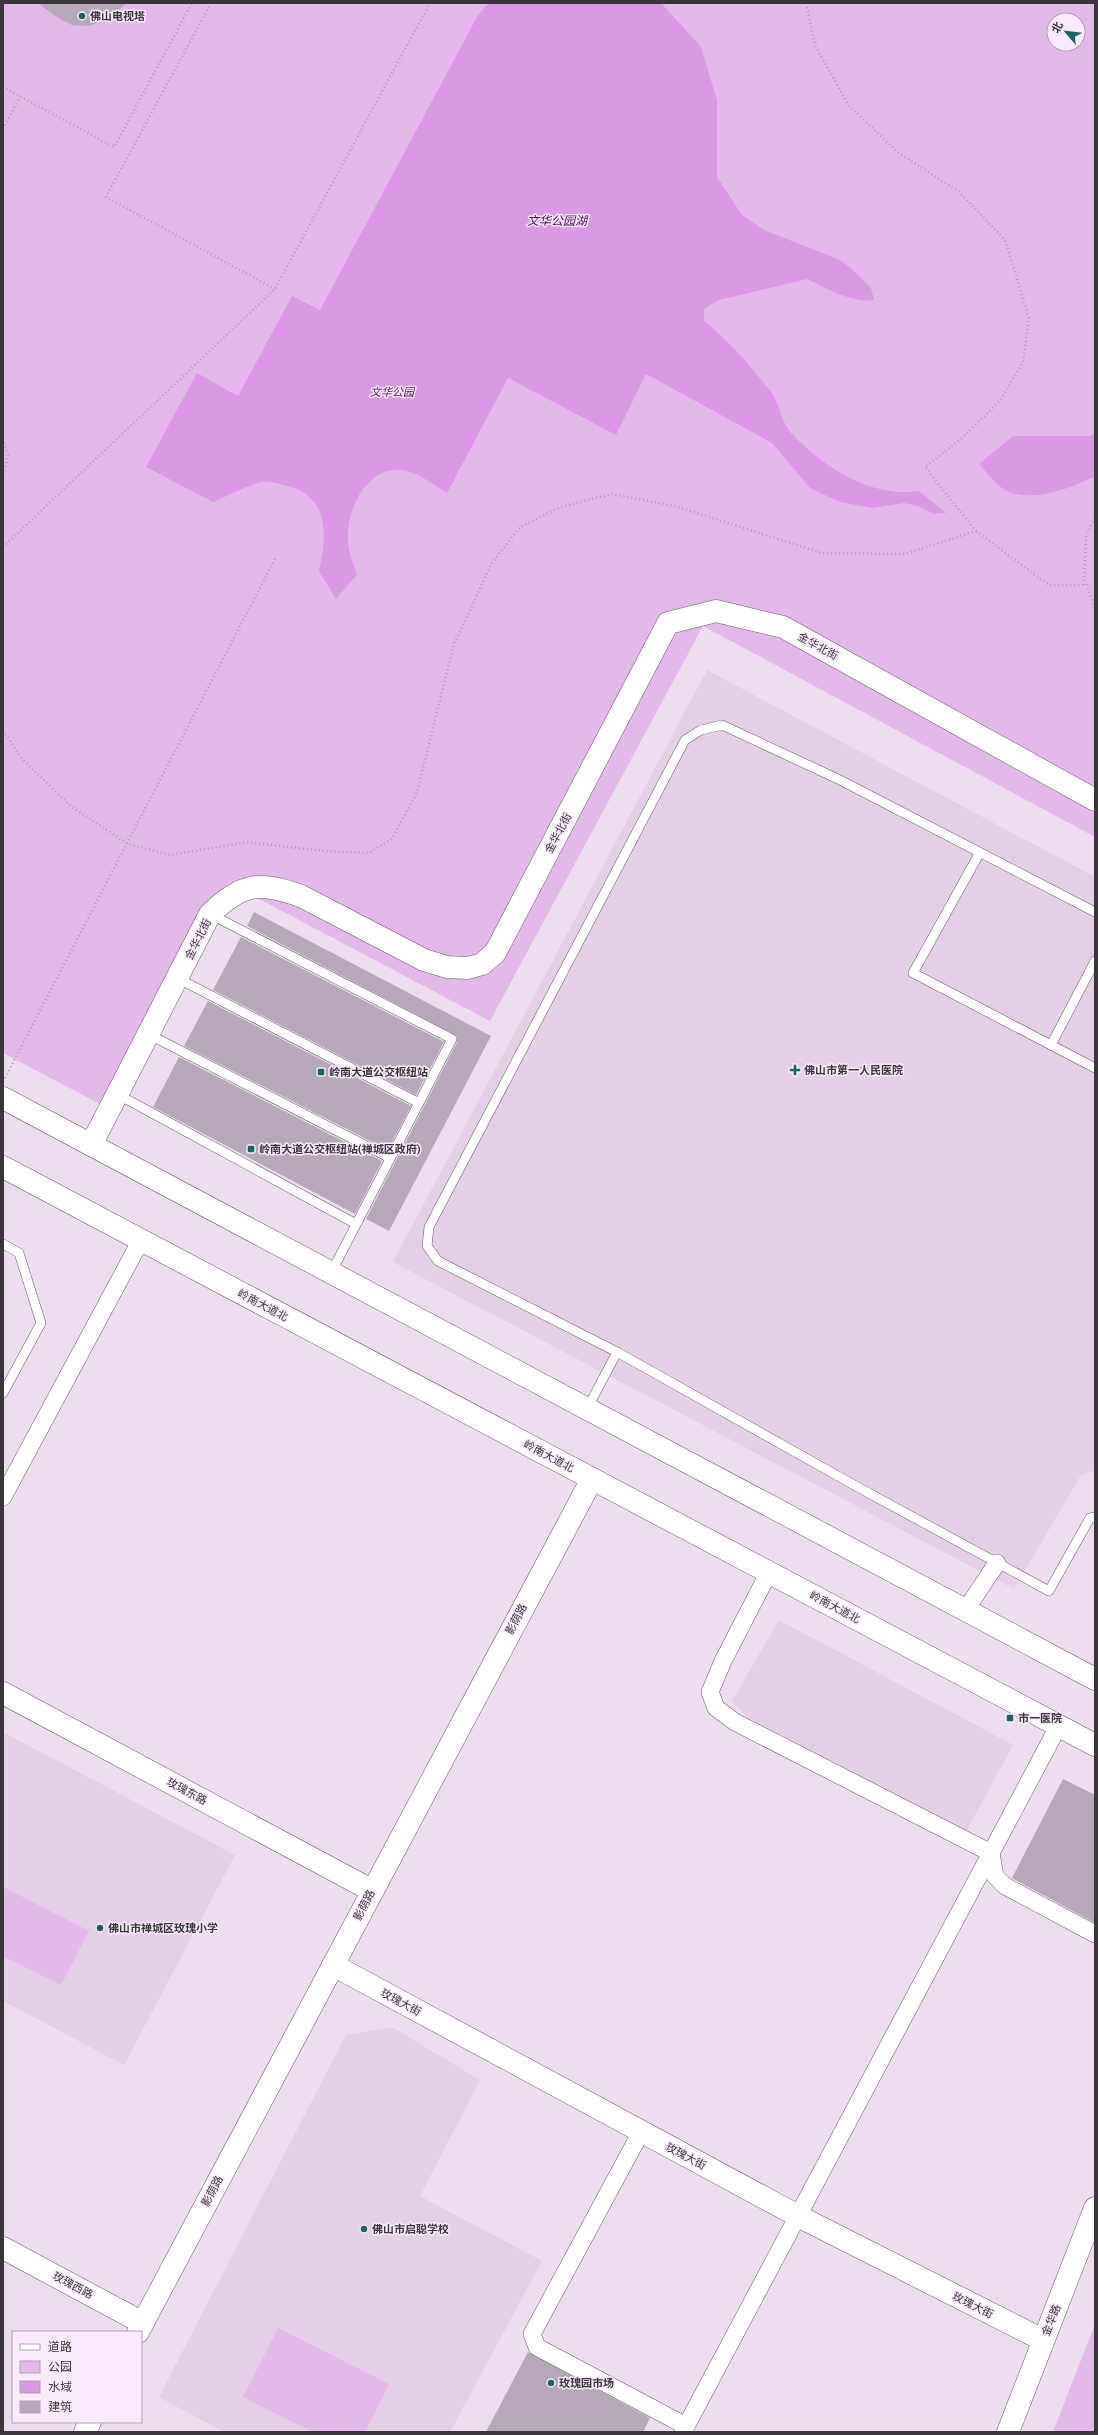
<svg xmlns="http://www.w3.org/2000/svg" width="1098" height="2435" viewBox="0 0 1098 2435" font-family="'Libre Baskerville','Noto Sans SC',serif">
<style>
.built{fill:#e4cfe6}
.green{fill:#e4b8ea;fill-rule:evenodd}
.water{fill:#dc98e6}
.building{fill:#b7a8b9}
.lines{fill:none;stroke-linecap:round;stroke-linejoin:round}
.lane-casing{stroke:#665968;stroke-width:10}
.street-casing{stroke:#665968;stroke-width:18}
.secondary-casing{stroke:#665968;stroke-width:23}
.path{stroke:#ada1af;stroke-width:2.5;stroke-dasharray:1 3;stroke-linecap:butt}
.lane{stroke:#fff;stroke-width:9}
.street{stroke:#fff;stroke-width:17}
.secondary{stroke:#fff;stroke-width:22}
.poi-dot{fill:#166565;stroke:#faeafc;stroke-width:1.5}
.labels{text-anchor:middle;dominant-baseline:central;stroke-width:3;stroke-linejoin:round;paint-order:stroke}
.poi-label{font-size:11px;font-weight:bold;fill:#3a343b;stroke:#faeafc;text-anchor:start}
.park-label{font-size:11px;font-style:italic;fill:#501359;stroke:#faeafc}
.street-label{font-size:11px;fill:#3a343b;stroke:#faeafc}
.water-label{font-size:12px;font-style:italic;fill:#490a52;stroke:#faeafc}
</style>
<rect width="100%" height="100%" fill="#edddef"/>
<g class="built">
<path d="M707,670L1095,877V1471L1081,1475L1014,1589L393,1262Z"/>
<path d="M779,1620L1013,1745L965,1834L752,1723L732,1701Z"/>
<path d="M3,1732L235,1855L124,2065L3,2001Z"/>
<path d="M392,2027L480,2080L420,2196L542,2261L450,2432H224L159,2397L346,2035Z"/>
</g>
<g class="green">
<path d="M3,3H1095V837L703,626L490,1021L229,883L209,900L100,1104L3,1053ZM1054,20H1078V44H1054Z"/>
<path d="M3,1887L89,1931L61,1985L3,1956Z"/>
<path d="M1095,2324V2432H1053Z"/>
<path d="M278,2328L389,2384L365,2432H313L243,2397Z"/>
</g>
<g class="water">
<path d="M488,3H661L701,47L717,100V177L742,215L764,230L840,260L852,269L871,288L874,300C852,303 827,289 807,279L719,300L704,309V321C727,339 756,371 773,395C780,406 782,423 791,433C824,468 871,498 919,491L946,513L934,514L918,506L904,503L873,508L840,502L810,488L772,443L646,374L616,435L508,378L447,493C435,486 420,474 407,471C366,461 342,516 349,549C350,557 354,566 357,575L336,599L319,571C327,536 330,498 288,486C279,484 269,480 261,482C245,486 228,496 213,502L146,467L197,373L238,396L292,296L320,310L477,17Z"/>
<path d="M1095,433V476C1072,488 1030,504 1005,490C995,484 986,472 979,464L1013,436H1091Z"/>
</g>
<g class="building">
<path d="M38,3H127L104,21L88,26L72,25L58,18Z"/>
<path d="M254,912L491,1036L389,1231L366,1219L457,1042V1036L247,926Z"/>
<path d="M241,937L444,1042L416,1095L213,990Z"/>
<path d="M208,1001L411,1106L388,1150L184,1046Z"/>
<path d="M179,1057L382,1161L355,1214L153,1107Z"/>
<path d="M1063,1779L1095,1795V1923L1012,1878Z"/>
<path d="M528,2352L650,2418L643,2432H486Z"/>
</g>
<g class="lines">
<defs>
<g id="lane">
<path d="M979,854L913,973L1095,1068"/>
<path d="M210,914L452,1039L331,1273"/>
<path d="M177,978L419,1103"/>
<path d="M148,1034L390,1158"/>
<path d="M1051,1045L1095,961"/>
<path d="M117,1094L356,1224"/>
<path d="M3,1244L19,1253L41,1323L3,1393"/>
<path d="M617,1352L854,1485L1049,1591L1090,1518L1095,1517"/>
<path d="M587,1409L617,1352L438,1261L427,1246L429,1227L685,740L701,730L722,725L840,780L1095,912"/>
</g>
<g id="street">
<path d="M3,1497L141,1240"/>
<path d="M769,1572L723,1661L710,1692L716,1708L735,1722L991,1853"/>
<path d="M965,1611L997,1563"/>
<path d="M991,1853L995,1876L1005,1886L1095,1934"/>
<path d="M641,2132L532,2334L537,2347L686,2426"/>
<path d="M683,2432L1059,1725"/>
</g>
<g id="secondary">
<path d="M3,1098L1095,1679"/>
<path d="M91,1145L210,914C243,883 258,881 301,896L424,960L447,967L468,968L482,964L495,953L668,623L716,611L783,627L1095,800"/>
<path d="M3,1167L1095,1745"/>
<path d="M3,1693L371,1890"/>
<path d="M333,1965L798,2216L1043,2340"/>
<path d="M3,2248L143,2323"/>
<path d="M138,2332L592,1479"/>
<path d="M85,2432L90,2422"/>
<path d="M1008,2432L1095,2208"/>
</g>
</defs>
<use href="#lane" class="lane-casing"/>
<use href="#street" class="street-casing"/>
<use href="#secondary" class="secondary-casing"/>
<g class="path">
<path d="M211,3L106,197L275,289"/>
<path d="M3,87L114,147L192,3"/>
<path d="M3,129L20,97"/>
<path d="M3,439L8,455L3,478"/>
<path d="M976,531L1049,585H1087L1095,610"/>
<path d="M3,547L275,289L430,3"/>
<path d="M1084,585L1086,537L1095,516"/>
<path d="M3,731L24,761L72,807L128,844L170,855L247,842L324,851L369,853L392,839L417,792L454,644L492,563L520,527L561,507L612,494L675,506L822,553L905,554L976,531L925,467L961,439L1000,401L1023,362L1029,318L1005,240L958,191L899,153L849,106L815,45L806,3"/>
<path d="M5,1078L275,559"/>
</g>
<use href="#lane" class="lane"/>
<use href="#street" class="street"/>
<use href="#secondary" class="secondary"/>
</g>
<g class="poi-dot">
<circle cx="82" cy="16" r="4"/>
<path d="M793 1064h4v4h4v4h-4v4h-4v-4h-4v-4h4z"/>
<rect x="317" y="1068" width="8" height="8" rx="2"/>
<rect x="247" y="1145" width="8" height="8" rx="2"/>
<rect x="1006" y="1714" width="8" height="8" rx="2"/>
<circle cx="100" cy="1928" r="4"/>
<circle cx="364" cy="2229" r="4"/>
<circle cx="551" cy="2383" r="4"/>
</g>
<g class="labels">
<g class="poi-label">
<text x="90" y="16">佛山电视塔</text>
<text x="804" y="1070">佛山市第一人民医院</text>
<text x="329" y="1072">岭南大道公交枢纽站</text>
<text x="259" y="1149">岭南大道公交枢纽站(禅城区政府)</text>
<text x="1018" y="1718">市一医院</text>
<text x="108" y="1928">佛山市禅城区玫瑰小学</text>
<text x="372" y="2229">佛山市启聪学校</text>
<text x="559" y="2383">玫瑰园市场</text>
</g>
<g class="park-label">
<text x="392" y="392">文华公园</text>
</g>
<g class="street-label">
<text transform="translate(818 646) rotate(29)">金华北街</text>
<text transform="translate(558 833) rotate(-62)">金华北街</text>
<text transform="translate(198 939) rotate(-63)">金华北街</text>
<text transform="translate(263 1305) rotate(28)">岭南大道北</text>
<text transform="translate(549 1456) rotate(28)">岭南大道北</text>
<text transform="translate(835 1607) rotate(28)">岭南大道北</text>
<text transform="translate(516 1619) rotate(-62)">影荫路</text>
<text transform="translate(187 1791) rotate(28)">玫瑰东路</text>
<text transform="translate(364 1905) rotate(-63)">影荫路</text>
<text transform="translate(401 2002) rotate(28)">玫瑰大街</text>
<text transform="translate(686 2156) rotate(28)">玫瑰大街</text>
<text transform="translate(212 2191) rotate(-62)">影荫路</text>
<text transform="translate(73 2285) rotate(28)">玫瑰西路</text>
<text transform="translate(973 2305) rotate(27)">玫瑰大街</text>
<text transform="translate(1051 2320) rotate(-68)">金华路</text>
</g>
<g class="water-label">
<text x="557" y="220">文华公园湖</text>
</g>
</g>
<rect width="1098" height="2435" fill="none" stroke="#3a343b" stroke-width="8"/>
<rect x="12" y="2331" width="130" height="92" fill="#faeafc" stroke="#ada1af"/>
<rect x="20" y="2344" width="20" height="6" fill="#ffffff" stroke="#ada1af"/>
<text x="48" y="2351" font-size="12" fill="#3a343b">道路</text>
<rect x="20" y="2361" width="20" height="12" fill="#e4b8ea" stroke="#ada1af"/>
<text x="48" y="2371" font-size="12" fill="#3a343b">公园</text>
<rect x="20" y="2381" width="20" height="12" fill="#dc98e6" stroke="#ada1af"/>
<text x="48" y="2391" font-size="12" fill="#3a343b">水域</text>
<rect x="20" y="2401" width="20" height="12" fill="#b7a8b9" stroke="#ada1af"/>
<text x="48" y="2411" font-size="12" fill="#3a343b">建筑</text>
<g transform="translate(1066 32) rotate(298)"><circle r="19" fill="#faeafc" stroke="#ada1af"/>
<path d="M0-3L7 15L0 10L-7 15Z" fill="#166565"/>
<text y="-6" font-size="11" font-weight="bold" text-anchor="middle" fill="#3a343b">北</text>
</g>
</svg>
